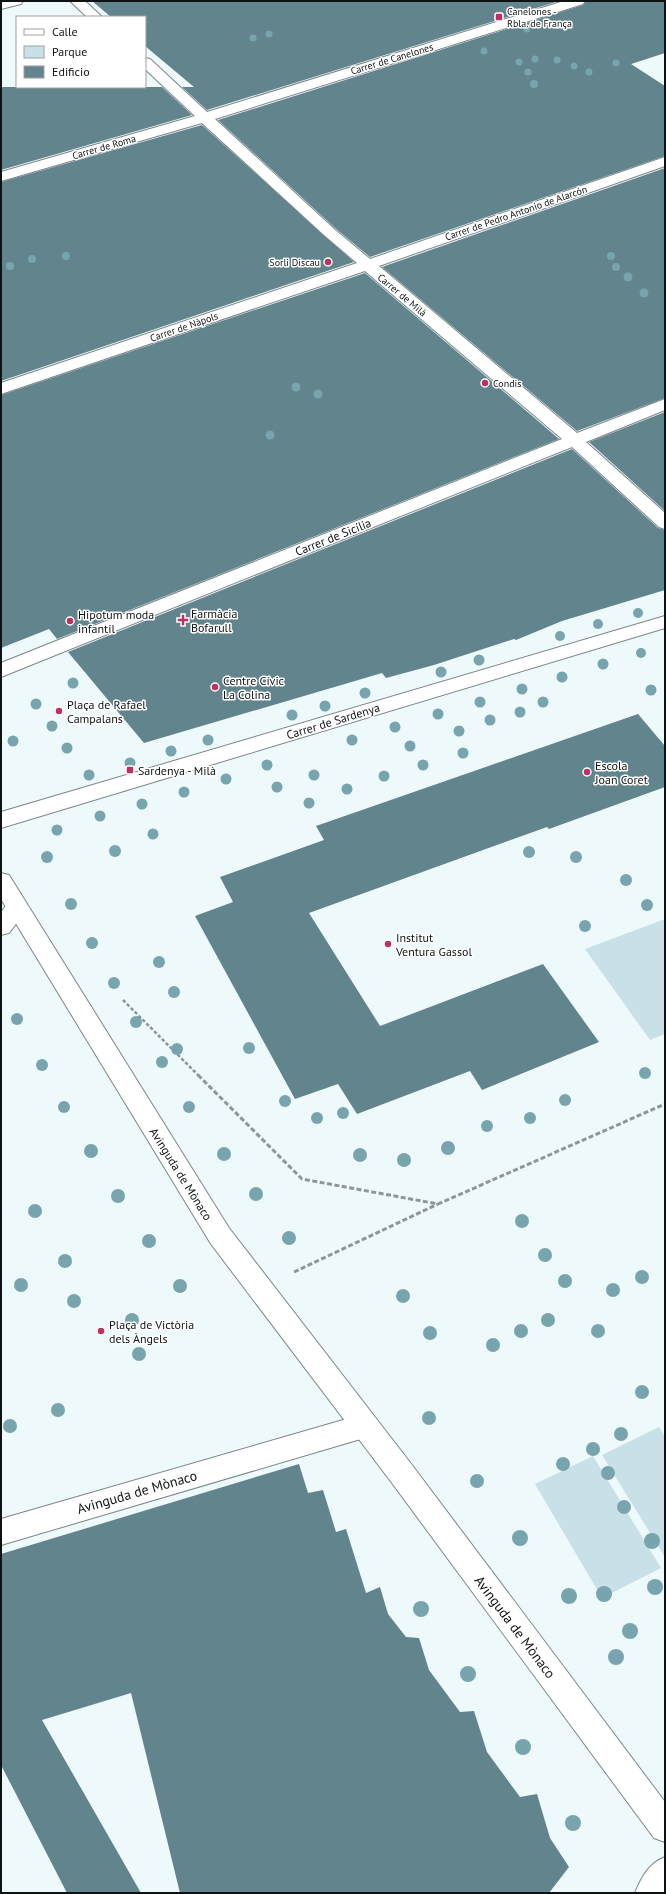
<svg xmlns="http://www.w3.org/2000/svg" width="666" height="1894" viewBox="0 0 666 1894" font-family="'PT Sans',sans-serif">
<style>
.green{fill:#c8e0e7}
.building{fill:#62848d}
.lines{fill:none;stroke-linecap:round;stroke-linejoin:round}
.pedestrian-casing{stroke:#7b8688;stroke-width:2}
.minor-casing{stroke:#7b8688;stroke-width:2}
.tertiary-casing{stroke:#7b8688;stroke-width:2}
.path-far1{stroke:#8e9698;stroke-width:2.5;stroke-dasharray:3.5 2;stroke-linecap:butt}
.path{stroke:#8e9698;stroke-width:3;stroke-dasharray:5 2.5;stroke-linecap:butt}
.pedestrian{fill:#fff;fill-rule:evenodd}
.minor{fill:#fff;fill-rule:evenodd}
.tertiary{fill:#fff;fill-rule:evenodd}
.tree{fill:#78a4ad}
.poi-dot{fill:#be3060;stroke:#fff;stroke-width:1.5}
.labels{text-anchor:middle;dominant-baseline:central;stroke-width:3;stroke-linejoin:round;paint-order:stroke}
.far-poi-label{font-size:10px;fill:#0e1213;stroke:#fff;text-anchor:start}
.far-street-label{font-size:10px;fill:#0e1213;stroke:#fff}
.street-label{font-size:12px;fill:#0e1213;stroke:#fff}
.poi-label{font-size:12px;fill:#0e1213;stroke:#fff;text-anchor:start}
.near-street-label{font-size:14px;fill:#0e1213;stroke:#fff}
</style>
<rect width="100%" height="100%" fill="#eef9fc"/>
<g class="green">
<path d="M665,919V1034L650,1040L585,949Z"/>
<path d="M659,1427L665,1437V1557L602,1455Z"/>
<path d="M593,1456L661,1568L602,1598L535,1484Z"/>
</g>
<g class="building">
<path d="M92,1H559L207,110L182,87H194L145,46V17H111Z"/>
<path d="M586,1H665V53L631,64L665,86V156L370,257L335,228L218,120L583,5Z"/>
<path d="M1,87H162L192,115L1,170Z"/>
<path d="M202,125L354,262L1,381V182Z"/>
<path d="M665,168V398L577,431L382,267Z"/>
<path d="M365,273L559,439L57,639L49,629L1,648V395Z"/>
<path d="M665,412V511L589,442Z"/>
<path d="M572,449L658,528L665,530V590L562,621L516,640L514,639L434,665L386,678L382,673L144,743L68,652Z"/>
<path d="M638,714L665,746V787L549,829L547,827L309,913L380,1026L543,964L599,1042L482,1090L470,1071L357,1114L338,1084L295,1099L195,916L233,902L220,877L324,840L316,826Z"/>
<path d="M299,1464L308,1493L323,1490L336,1532L346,1529L366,1593L380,1587L388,1614L406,1637L419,1638L429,1670L460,1712L474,1711L487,1752L520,1797L537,1794L550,1838L569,1867L549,1893H180L131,1693L42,1720L141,1893H67L1,1765V1554Z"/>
</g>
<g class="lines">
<defs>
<g id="pedestrian">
<path d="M17,900L25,902L28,908L9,933L1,935V912L9,902Z"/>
<path d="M364,1414L373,1417L377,1426L373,1435L364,1438L1,1545V1519Z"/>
</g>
<g id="minor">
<path d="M1,1H23L21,4L1,9Z"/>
<path d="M70,1H85L102,17H87Z"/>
<path d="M564,1H585L583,4L215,119L334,229L370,259L665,157V166L379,266L577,433L665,399V410L586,442L665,513V529L659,527L572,447L1,677V663L562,439L365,271L1,394V383L357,263L324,235L202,123L1,181V172L195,116L145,69V58L150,59L207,112Z"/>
<path d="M665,616V628L1,828V812Z"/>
<path d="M1,873L9,875L229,1228L412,1465L665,1802V1842L654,1838L392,1483L211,1244L1,899Z"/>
</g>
<path id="tertiary" d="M665,1857V1893H635C641,1878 649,1863 665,1857Z"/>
</defs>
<use href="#pedestrian" class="pedestrian-casing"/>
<use href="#minor" class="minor-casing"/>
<use href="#tertiary" class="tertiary-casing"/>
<path class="path-far1" d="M123,1000L199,1076"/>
<g class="path">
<path d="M198,1075L302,1179L438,1204L665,1104"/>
<path d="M294,1272L438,1204"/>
</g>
<use href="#pedestrian" class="pedestrian"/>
<use href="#minor" class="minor"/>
<use href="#tertiary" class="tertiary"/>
</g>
<g class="tree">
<circle cx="527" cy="29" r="3.5"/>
<circle cx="269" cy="34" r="3.5"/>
<circle cx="253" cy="38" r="3.5"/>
<circle cx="484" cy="51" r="3.5"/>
<circle cx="535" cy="59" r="3.5"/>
<circle cx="557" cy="60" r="3.5"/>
<circle cx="519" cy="62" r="3.5"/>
<circle cx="616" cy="63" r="3.5"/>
<circle cx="574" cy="66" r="3.5"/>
<circle cx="528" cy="72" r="3.5"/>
<circle cx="589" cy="72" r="3.5"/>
<circle cx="534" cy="84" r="4"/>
<circle cx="66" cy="256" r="4"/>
<circle cx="611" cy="256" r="4"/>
<circle cx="32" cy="259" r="4"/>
<circle cx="10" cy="266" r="4"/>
<circle cx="616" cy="267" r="4"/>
<circle cx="628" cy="277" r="4.5"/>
<circle cx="644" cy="293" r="4.5"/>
<circle cx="296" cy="387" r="4.5"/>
<circle cx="318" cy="394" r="4.5"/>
<circle cx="270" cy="435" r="4.5"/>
<circle cx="638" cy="613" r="5"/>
<circle cx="598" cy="624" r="5"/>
<circle cx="560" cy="636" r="5"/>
<circle cx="641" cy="653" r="5"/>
<circle cx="479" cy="660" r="5.5"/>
<circle cx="603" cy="664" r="5.5"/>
<circle cx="441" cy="672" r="5.5"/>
<circle cx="562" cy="677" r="5.5"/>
<circle cx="73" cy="683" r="5.5"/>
<circle cx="522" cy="689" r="5.5"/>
<circle cx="651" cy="690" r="5.5"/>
<circle cx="365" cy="693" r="5.5"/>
<circle cx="480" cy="702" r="5.5"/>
<circle cx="543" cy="702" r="5.5"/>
<circle cx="36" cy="704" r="5.5"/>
<circle cx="325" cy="706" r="5.5"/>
<circle cx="520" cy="712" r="5.5"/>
<circle cx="438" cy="714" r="5.5"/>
<circle cx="292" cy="715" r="5.5"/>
<circle cx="490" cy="720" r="5.5"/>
<circle cx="52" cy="726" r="5.5"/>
<circle cx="395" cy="727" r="5.5"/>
<circle cx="459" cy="731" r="5.5"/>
<circle cx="208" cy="740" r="5.5"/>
<circle cx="352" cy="740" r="5.5"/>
<circle cx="13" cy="741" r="5.5"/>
<circle cx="410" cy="746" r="5.5"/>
<circle cx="67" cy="748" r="5.5"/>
<circle cx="171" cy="751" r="5.5"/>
<circle cx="463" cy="753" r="5.5"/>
<circle cx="130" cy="763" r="5.5"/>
<circle cx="267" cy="765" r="5.5"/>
<circle cx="423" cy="765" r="5.5"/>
<circle cx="89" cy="775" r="5.5"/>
<circle cx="314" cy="775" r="5.5"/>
<circle cx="384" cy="776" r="5.5"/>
<circle cx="226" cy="779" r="5.5"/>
<circle cx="277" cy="787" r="5.5"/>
<circle cx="347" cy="789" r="5.5"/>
<circle cx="184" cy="792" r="5.5"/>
<circle cx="309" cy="803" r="5.5"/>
<circle cx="142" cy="804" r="5.5"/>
<circle cx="100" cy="816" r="5.5"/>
<circle cx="57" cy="830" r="5.5"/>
<circle cx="153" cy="834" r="5.5"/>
<circle cx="115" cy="851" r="6"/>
<circle cx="529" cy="852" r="6"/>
<circle cx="47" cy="857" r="6"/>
<circle cx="576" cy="857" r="6"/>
<circle cx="626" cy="880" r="6"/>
<circle cx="71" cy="904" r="6"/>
<circle cx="647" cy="905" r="6"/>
<circle cx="585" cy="926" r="6"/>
<circle cx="92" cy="943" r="6"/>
<circle cx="159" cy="962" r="6"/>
<circle cx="114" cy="983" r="6"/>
<circle cx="174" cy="992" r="6"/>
<circle cx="17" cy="1019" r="6"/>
<circle cx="136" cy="1022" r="6"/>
<circle cx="249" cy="1048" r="6"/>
<circle cx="177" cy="1049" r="6"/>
<circle cx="162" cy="1062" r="6"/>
<circle cx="42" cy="1065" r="6"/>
<circle cx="645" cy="1073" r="6"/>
<circle cx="565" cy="1100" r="6"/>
<circle cx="285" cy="1101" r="6"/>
<circle cx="64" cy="1107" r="6"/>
<circle cx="189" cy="1107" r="6"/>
<circle cx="343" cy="1113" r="6"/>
<circle cx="317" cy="1118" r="6"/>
<circle cx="530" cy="1118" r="6"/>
<circle cx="487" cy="1126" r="6"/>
<circle cx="448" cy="1148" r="7"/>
<circle cx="91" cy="1151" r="7"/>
<circle cx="224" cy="1154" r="7"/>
<circle cx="360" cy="1155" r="7"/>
<circle cx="404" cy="1160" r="7"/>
<circle cx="256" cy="1194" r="7"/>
<circle cx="118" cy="1196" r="7"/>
<circle cx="35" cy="1211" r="7"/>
<circle cx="522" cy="1221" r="7"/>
<circle cx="289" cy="1238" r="7"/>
<circle cx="149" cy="1241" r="7"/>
<circle cx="545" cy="1255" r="7"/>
<circle cx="65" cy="1261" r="7"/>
<circle cx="642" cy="1277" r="7"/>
<circle cx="565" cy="1281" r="7"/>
<circle cx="21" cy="1285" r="7"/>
<circle cx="180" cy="1286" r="7"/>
<circle cx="613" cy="1290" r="7"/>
<circle cx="403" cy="1296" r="7"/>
<circle cx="74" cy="1301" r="7"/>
<circle cx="132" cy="1320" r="7"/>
<circle cx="548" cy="1320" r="7"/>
<circle cx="521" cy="1331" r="7"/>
<circle cx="598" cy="1331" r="7"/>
<circle cx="430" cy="1333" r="7"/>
<circle cx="493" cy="1345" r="7"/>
<circle cx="139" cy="1354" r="7"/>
<circle cx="642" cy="1392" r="7"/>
<circle cx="58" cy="1410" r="7"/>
<circle cx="429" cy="1418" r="7"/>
<circle cx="10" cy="1426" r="7"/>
<circle cx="621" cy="1434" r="7"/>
<circle cx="593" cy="1449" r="7"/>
<circle cx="563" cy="1464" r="7"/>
<circle cx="608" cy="1473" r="7"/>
<circle cx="477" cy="1481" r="7"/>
<circle cx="624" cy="1507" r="7"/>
<circle cx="520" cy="1538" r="8"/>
<circle cx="652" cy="1541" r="8"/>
<circle cx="655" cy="1587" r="8"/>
<circle cx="604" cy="1594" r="8"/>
<circle cx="569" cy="1596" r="8"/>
<circle cx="421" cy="1609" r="8"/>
<circle cx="630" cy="1631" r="8"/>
<circle cx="616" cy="1657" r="8"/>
<circle cx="468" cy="1674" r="8"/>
<circle cx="523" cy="1747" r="8"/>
<circle cx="573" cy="1823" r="8"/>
</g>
<g class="poi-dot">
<rect x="495" y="13" width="8" height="8" rx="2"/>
<circle cx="328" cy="262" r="4"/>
<circle cx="485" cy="383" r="4"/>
<path d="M181 614h4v4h4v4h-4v4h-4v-4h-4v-4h4z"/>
<circle cx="70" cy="621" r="4"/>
<circle cx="215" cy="687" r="4"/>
<circle cx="59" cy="711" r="4"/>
<rect x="126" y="766" width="8" height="8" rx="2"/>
<circle cx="587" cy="772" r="4"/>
<circle cx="388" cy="944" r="4"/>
<circle cx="101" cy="1331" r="4"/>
</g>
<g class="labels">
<g class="far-poi-label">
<text x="507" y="11">Canelones -<tspan x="507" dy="12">Rbla. de França</tspan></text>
<text x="320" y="262" text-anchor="end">Sorli Discau</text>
<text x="493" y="383">Condis</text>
</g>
<g class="far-street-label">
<text transform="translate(392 59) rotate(-17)">Carrer de Canelones</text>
<text transform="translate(104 147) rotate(-16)">Carrer de Roma</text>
<text transform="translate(516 213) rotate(-19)">Carrer de Pedro Antonio de Alarcón</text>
<text transform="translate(402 295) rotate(40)">Carrer de Milà</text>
<text transform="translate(184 327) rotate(-19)">Carrer de Nàpols</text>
</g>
<g class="street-label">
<text transform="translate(333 537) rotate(-22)">Carrer de Sicília</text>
<text transform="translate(333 721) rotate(-17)">Carrer de Sardenya</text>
<text transform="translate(181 1174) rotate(58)">Avinguda de Mònaco</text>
</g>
<g class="poi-label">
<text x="191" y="613">Farmàcia<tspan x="191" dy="14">Bofarull</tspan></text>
<text x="78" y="614">Hipotum moda<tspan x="78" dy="14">infantil</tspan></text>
<text x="223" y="680">Centre Cívic<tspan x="223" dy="14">La Colina</tspan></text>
<text x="67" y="704">Plaça de Rafael<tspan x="67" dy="14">Campalans</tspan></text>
<text x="595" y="765">Escola<tspan x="595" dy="14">Joan Coret</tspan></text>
<text x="138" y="770">Sardenya - Milà</text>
<text x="396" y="937">Institut<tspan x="396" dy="14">Ventura Gassol</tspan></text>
<text x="109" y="1324">Plaça de Victòria<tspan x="109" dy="14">dels Àngels</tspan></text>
</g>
<g class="near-street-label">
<text transform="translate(137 1492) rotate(-16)">Avinguda de Mònaco</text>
<text transform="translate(515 1627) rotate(53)">Avinguda de Mònaco</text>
</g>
</g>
<rect width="666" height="1894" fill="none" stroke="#0e1213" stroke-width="4"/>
<rect x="16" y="16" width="130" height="72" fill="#ffffff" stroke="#9fa0a1"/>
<rect x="24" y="29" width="20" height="6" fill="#ffffff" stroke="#9fa0a1"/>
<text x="52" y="36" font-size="12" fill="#0e1213">Calle</text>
<rect x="24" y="46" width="20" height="12" fill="#c8e0e7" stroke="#9fa0a1"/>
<text x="52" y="56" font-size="12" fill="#0e1213">Parque</text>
<rect x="24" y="66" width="20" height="12" fill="#62848d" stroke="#9fa0a1"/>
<text x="52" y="76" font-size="12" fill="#0e1213">Edificio</text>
</svg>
